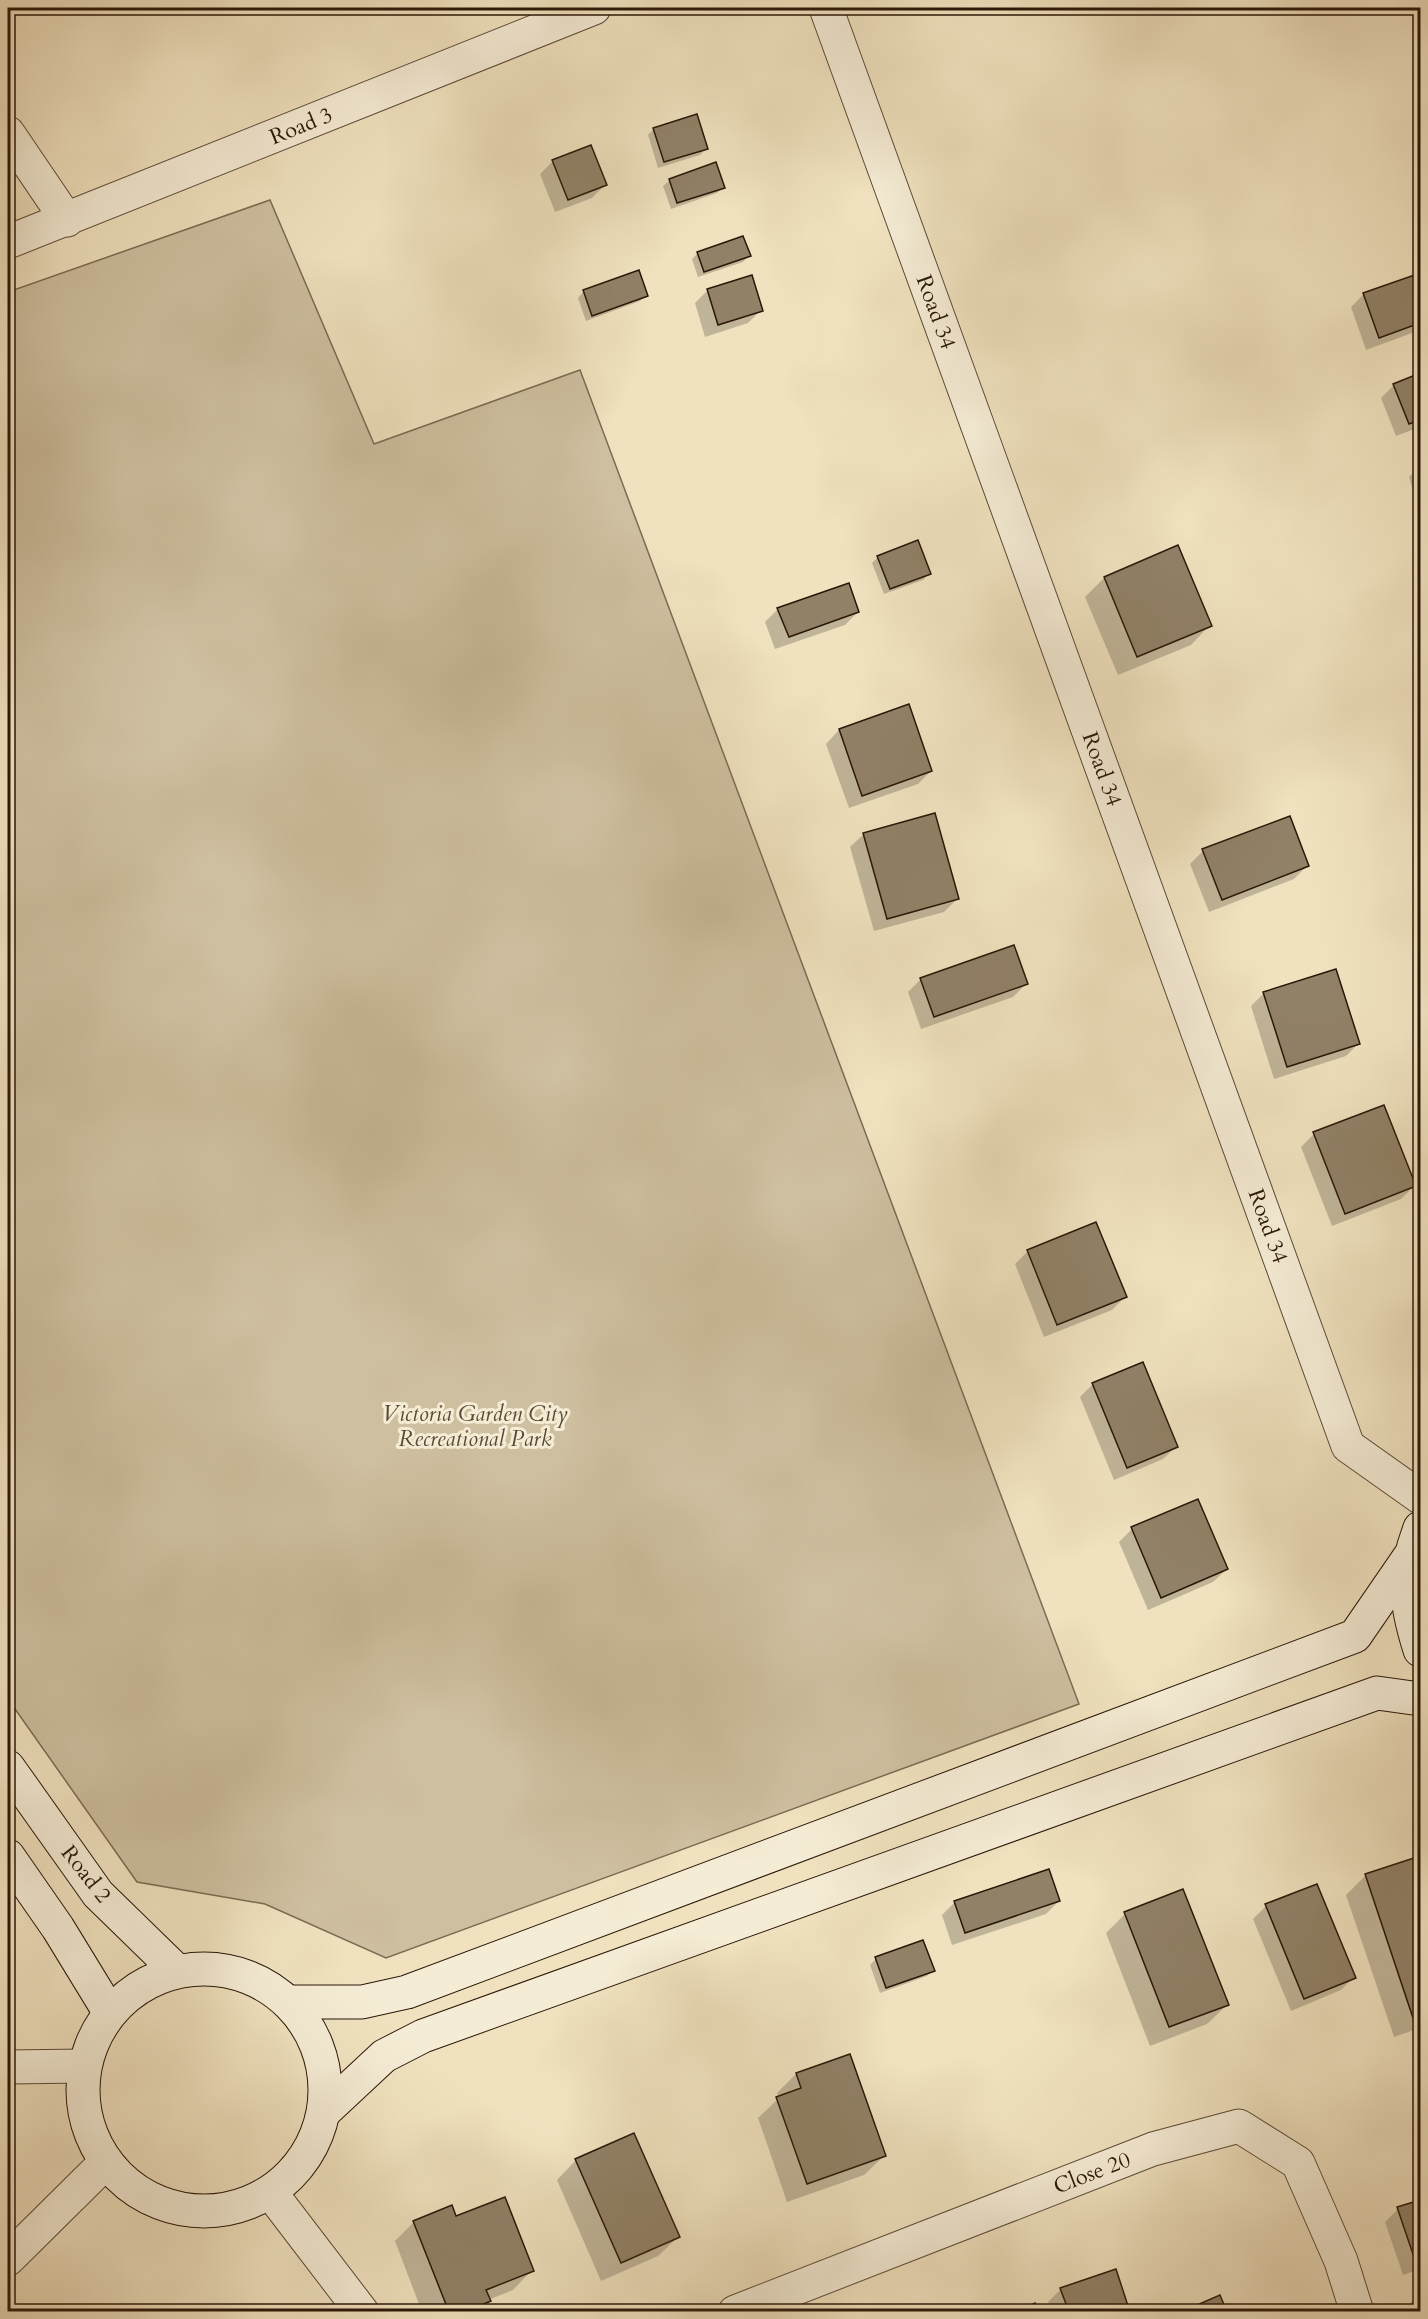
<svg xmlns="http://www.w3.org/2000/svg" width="1428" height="2319" viewBox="0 0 1428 2319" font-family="Cardo,serif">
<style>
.green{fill:#cebfa0;stroke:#7c6b54;stroke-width:1.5}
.shadow{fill:#0003}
.building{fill:#918167;stroke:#2a1708;stroke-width:1.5}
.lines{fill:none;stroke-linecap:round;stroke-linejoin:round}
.street-casing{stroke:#5c4a36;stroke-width:35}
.secondary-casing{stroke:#2a1708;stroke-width:35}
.street{stroke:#f5ecd5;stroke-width:33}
.secondary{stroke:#f5ecd5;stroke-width:33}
.labels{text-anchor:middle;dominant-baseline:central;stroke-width:6;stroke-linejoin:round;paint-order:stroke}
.street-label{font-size:22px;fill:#2a1708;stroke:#f5ecd5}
.park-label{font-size:22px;font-style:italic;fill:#5b4936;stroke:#f5ecd5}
</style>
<rect width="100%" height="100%" fill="#f0e2bf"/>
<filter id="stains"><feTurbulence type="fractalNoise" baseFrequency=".00333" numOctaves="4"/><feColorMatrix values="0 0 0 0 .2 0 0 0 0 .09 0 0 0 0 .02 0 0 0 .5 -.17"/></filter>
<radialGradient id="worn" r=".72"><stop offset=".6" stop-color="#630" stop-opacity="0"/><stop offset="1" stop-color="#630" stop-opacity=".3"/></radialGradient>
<path class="green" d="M270,200L374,444L580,370L1079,1704L386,1958L265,1904L137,1882L8,1699V292Z"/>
<g class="shadow">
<path d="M654,129L706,149L700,155L658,168L648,135Z"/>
<path d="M553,161L605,185L592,198L555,212L540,174Z"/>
<path d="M670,180L723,187L717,193L671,209L663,186Z"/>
<path d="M698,253L749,256L743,262L698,277L692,259Z"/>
<path d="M1420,275V330L1366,350L1351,307L1364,294Z"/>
<path d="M708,290L761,310L748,323L705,337L695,303Z"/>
<path d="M584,291L646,295L640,301L586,321L578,298Z"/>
<path d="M1420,375V427L1396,436L1381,398L1394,385Z"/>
<path d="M1420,466V514L1409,477Z"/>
<path d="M878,557L929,574L923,580L884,594L872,563Z"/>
<path d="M1104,578L1210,625L1191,645L1118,675L1085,597Z"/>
<path d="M778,609L858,612L845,625L775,649L765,622Z"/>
<path d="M908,706L931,771L918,784L849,808L826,744L839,730Z"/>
<path d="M864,834L957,899L944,912L874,931L850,847Z"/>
<path d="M1203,851L1307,866L1294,879L1209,912L1190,864Z"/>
<path d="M921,979L1026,984L1013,997L921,1029L908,992Z"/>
<path d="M1264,993L1359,1043L1346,1056L1274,1079L1251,1006Z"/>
<path d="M1383,1107L1414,1186L1401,1199L1332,1226L1301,1147L1314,1134Z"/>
<path d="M1028,1251L1125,1297L1112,1310L1044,1337L1015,1264Z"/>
<path d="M1093,1384L1177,1446L1163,1459L1114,1480L1080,1397Z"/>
<path d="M1132,1529L1227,1569L1213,1582L1148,1610L1119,1542Z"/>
<path d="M1416,1859L1420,1871V2028L1394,2037L1346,1895L1365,1876Z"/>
<path d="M1059,1901L1046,1914L952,1945L942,1915L955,1902Z"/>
<path d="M1266,1906L1354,1977L1341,1990L1291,2011L1253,1919Z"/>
<path d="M1125,1914L1227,2005L1207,2024L1150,2046L1106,1933Z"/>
<path d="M876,1959L933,1970L927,1976L880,1993L870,1965Z"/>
<path d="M796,2074L884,2156L864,2175L787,2202L758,2118L779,2098L777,2093Z"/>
<path d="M576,2160L678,2237L658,2256L601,2281L557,2180Z"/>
<path d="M1420,2201V2269L1403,2275L1385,2222L1398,2209Z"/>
<path d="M456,2218L532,2270L513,2290L488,2300L478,2312H422L395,2241L414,2222Z"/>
<path d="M1061,2289L1129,2312H1052L1048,2302Z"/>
<path d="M1420,2296V2312H1402L1415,2298Z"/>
</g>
<g class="building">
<path d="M697,114L708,149L664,162L653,128Z"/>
<path d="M591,145L607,185L568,200L552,160Z"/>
<path d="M716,162L725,188L677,203L669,179Z"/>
<path d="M743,236L751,256L704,272L697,252Z"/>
<path d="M639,270L648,296L592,316L583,290Z"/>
<path d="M1420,273V323L1379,338L1363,293Z"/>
<path d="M752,275L763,311L718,325L707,289Z"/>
<path d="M1420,373V420L1409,424L1393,384Z"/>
<path d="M918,540L931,574L890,589L877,556Z"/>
<path d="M1178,545L1212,626L1137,657L1104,577Z"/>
<path d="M849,583L859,612L789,637L777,608Z"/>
<path d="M909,704L932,771L862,796L839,729Z"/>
<path d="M935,813L959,899L887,919L863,833Z"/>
<path d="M1290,816L1309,866L1222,900L1202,849Z"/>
<path d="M1014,945L1028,984L934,1017L920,978Z"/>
<path d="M1336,969L1360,1044L1287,1067L1263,992Z"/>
<path d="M1384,1105L1416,1186L1345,1214L1313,1132Z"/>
<path d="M1096,1222L1127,1297L1057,1325L1027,1250Z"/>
<path d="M1143,1362L1178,1447L1127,1468L1092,1383Z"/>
<path d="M1198,1499L1228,1569L1161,1598L1131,1527Z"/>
<path d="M1417,1857L1420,1866V2016L1413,2018L1365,1874Z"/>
<path d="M1049,1869L1060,1901L965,1933L954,1901Z"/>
<path d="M1317,1884L1356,1978L1304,1999L1265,1904Z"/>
<path d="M1183,1889L1229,2005L1169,2027L1124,1912Z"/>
<path d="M923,1940L935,1971L886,1988L875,1957Z"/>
<path d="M850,2054L886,2156L807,2184L776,2097L801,2088L796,2073Z"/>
<path d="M634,2133L680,2237L621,2263L575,2159Z"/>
<path d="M505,2197L534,2271L486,2290L491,2301L464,2312H449L413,2221L452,2205L456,2216Z"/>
<path d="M1420,2200V2262L1416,2263L1397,2207Z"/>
<path d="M1116,2269L1130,2312H1069L1060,2288Z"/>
<path d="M1220,2295L1227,2312H1181Z"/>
<path d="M1035,2303L1038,2312H1015Z"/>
</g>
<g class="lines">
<defs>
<g id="street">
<path d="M826,8L1348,1446L1420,1497"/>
<path d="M8,133L67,220"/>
<path d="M8,242L594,8"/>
<path d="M8,2067L85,2066"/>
<path d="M271,2193L362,2312"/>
<path d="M8,2259L106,2162"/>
<path d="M735,2312L1153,2149L1239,2126L1298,2163L1341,2261L1357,2312"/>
</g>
<g id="secondary">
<path d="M1420,1528C1402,1575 1405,1603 1420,1650"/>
<path d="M8,1767L98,1894L177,1971"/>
<path d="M8,1856L58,1928L110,2013"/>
<circle cx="204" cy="2090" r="121"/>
<path d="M288,2002H362L407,1992L1355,1636L1410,1556"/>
<path d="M324,2112L384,2056L423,2036L1377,1693L1420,1699"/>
</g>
</defs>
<use href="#street" class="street-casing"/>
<use href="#secondary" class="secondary-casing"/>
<use href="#street" class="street"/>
<use href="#secondary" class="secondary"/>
</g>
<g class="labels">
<g class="street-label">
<text transform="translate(301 126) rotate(-22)">Road 3</text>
<text transform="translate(936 312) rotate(70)">Road 34</text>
<text transform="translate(1102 769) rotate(70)">Road 34</text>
<text transform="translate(1268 1226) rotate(70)">Road 34</text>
<text transform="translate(86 1874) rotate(52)">Road 2</text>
<text transform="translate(1092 2173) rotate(-21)">Close 20</text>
</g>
<g class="park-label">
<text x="475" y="1414">Victoria Garden City<tspan x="475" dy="25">Recreational Park</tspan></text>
</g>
</g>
<rect width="1428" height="2319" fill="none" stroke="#f0e2bf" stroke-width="30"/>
<rect x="9" y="9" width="1410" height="2301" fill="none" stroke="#2a1708" stroke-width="3"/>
<rect x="15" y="15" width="1398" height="2289" fill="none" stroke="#2a1708" stroke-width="1.5"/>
<rect width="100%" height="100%" filter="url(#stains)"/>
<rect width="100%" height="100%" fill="url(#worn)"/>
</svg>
